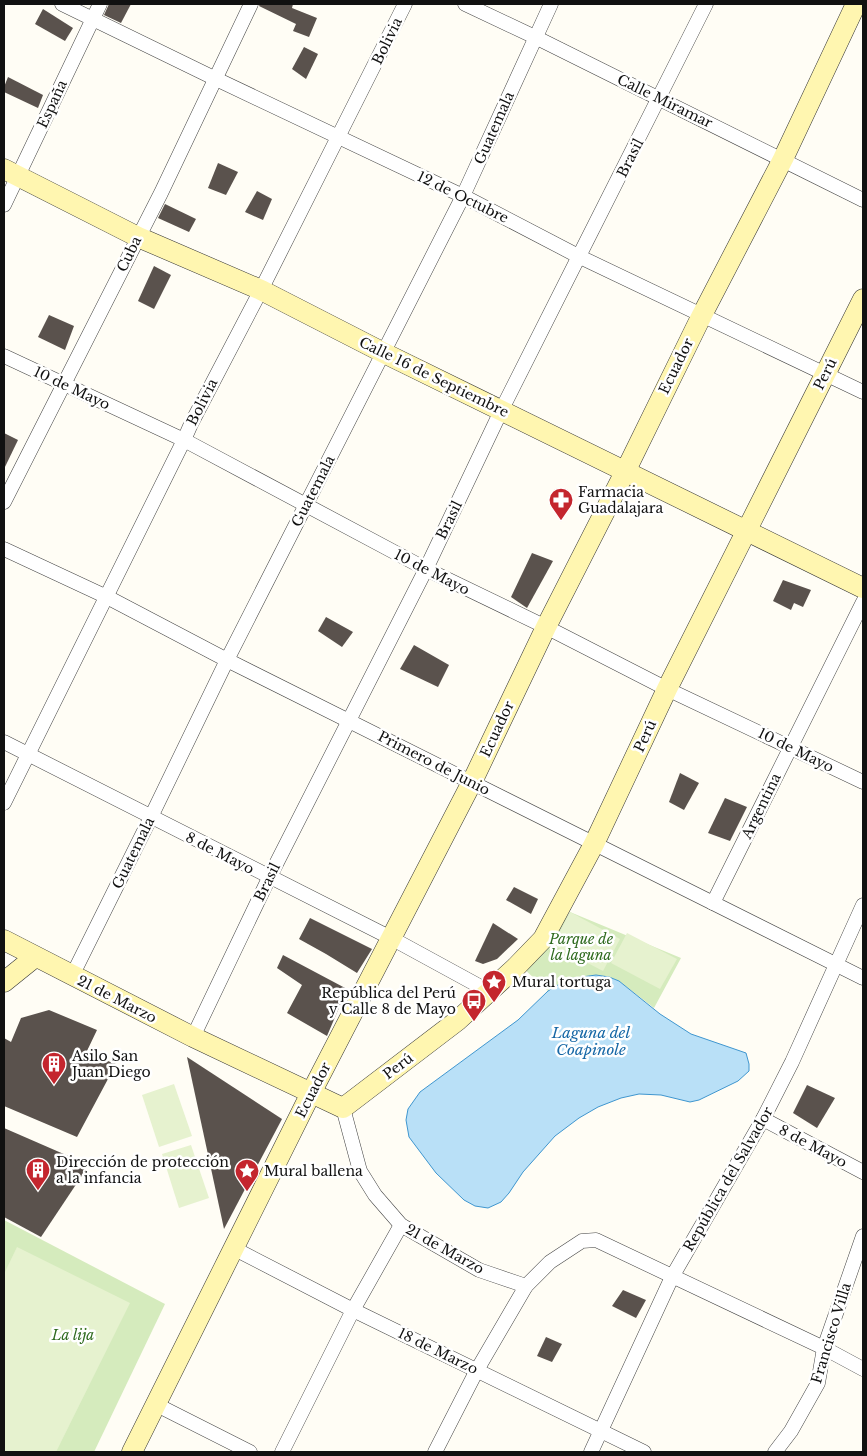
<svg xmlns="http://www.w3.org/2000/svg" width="867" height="1456" viewBox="0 0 867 1456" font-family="'Libre Baskerville',serif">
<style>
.green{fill:#d5ebbd}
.pitch{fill:#e6f2cf}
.water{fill:#b9e0f7;stroke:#3f96cf}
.building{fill:#5a524d}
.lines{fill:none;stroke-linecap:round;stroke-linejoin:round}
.street-casing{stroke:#444;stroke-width:15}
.secondary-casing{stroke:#333;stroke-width:21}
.street{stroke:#fff;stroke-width:14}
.secondary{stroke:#fff6b0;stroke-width:20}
.labels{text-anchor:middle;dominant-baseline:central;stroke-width:5;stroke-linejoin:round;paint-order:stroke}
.street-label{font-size:14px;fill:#111;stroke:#fff}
.poi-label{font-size:14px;fill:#111;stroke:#fff;text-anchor:start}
.park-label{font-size:14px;font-style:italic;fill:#2f6b1f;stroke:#fff}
.water-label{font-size:15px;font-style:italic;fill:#1768a6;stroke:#fff}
</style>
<rect width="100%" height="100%" fill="#fffdf5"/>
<g class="green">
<path d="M570,912L681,958L654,1008L619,981L609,977L596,975L568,979L548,991L523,968L547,946Z"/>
<path d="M4,1220L165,1304L94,1452H4Z"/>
</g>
<g class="pitch">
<path d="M570,912L620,939L603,971L553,945Z"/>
<path d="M627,933L677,959L660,989L611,963Z"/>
<path d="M174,1084L192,1136L159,1147L142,1095Z"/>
<path d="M191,1145L209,1198L179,1208L162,1154Z"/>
<path d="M17,1247L130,1303L56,1452H4V1274Z"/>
</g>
<path class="water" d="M596,975L609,977L619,981L660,1014L691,1034L746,1053L749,1064V1071L738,1081L699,1100L690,1102L661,1095L639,1094L621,1098L598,1107L579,1118L555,1136L523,1172L509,1193L501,1202L488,1208L475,1206L464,1200L436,1173L409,1137L406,1120L408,1109L420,1092L518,1020L548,991L568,979Z"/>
<g class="building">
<path d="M109,4H131L121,23L104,15Z"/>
<path d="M260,4H293L292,8L317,18L309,37L293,31L296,24L259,6Z"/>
<path d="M43,9L73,28L65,41L35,24Z"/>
<path d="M304,47L318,54L306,79L292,69Z"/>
<path d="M8,77L43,95L38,108L4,92V87Z"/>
<path d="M218,163L238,172L226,195L208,188Z"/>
<path d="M257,191L272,199L263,220L245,212Z"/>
<path d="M165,204L196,219L189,232L158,218Z"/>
<path d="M154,266L171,275L154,309L138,301Z"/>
<path d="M49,315L74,326L65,350L38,337Z"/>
<path d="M4,433L18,440L4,469Z"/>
<path d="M532,553L553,561L527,608L511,597Z"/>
<path d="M783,580L811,590L803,607L794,603L791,610L773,601Z"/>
<path d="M326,617L353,632L342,647L318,631Z"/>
<path d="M414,645L449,665L438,687L400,669Z"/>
<path d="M680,773L699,783L684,810L669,802Z"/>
<path d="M725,798L747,807L730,841L708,833Z"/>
<path d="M514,887L538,899L531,914L506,900Z"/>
<path d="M310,918L372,949L357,973L326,954L299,939Z"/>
<path d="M493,923L518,939L497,959L483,964L475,961Z"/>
<path d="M283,955L347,989L327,1036L287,1013L302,985L277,968Z"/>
<path d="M49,1010L97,1030L86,1053L116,1064L77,1137L4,1106V1038L11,1042L21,1018Z"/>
<path d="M187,1057L282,1119L224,1229Z"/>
<path d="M807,1085L835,1098L817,1128L793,1113Z"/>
<path d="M4,1128L89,1165L41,1237L4,1217Z"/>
<path d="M623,1290L646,1300L636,1318L612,1306Z"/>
<path d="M546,1337L562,1344L552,1362L537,1356Z"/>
</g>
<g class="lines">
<defs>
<g id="street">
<path d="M62,4L214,78L463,196L580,257L863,392"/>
<path d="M465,4L535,37L863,200"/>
<path d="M4,205L100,4"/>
<path d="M4,356L184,440L426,569L546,627L667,689L863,782"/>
<path d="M4,502L161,193L251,4"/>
<path d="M4,549L107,597L227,660L863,978"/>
<path d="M4,742L391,938L490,992"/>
<path d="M4,803L184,440L191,424L261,290L405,4"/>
<path d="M713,903L863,602"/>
<path d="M72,976L151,817L227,660L463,196L551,4"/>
<path d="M193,1037L269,878L426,569L501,411L706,4"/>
<path d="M343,1108L360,1171L375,1195L401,1225L479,1270L526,1286"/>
<path d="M763,1119L863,1172"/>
<path d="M233,1248L353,1310L644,1452"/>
<path d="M155,1404L250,1452"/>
<path d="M282,1452L353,1310L401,1225"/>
<path d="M435,1452L477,1370L526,1286L550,1262L582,1241L596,1240L824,1348L863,1369"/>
<path d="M591,1452L672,1277L763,1119L792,1062L863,905"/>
<path d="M775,1452L791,1431L818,1383L824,1348L863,1236"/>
</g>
<g id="secondary">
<path d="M4,169L138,237L261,290L384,353L863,588"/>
<path d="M4,940L193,1037L343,1108L457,1021L515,968L543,939L594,844L667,689L863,299"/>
<path d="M4,982L35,957"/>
<path d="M132,1452L311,1093L472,782L546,627L626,470L702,315L783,159L856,4"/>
</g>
</defs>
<use href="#street" class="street-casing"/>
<use href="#secondary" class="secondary-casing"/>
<use href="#street" class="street"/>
<use href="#secondary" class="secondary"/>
</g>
<defs>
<symbol id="pharmacy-pin" viewBox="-11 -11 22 30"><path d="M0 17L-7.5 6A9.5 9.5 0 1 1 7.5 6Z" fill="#c4262e" stroke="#fff"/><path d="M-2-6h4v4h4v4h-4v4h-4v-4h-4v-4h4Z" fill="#fff"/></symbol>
<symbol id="sight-pin" viewBox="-11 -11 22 30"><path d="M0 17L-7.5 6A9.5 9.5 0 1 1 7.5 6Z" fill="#c4262e" stroke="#fff"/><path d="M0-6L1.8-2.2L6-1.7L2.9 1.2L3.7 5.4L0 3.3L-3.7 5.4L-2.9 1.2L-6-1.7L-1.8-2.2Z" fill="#fff"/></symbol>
<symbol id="bus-pin" viewBox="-11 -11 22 30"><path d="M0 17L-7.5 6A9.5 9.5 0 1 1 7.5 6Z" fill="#c4262e" stroke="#fff"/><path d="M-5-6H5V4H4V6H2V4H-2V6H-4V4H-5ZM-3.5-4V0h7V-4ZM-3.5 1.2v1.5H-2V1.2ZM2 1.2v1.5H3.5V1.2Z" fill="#fff"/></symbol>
<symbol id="building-pin" viewBox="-11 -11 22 30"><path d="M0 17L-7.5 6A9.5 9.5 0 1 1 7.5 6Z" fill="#c4262e" stroke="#fff"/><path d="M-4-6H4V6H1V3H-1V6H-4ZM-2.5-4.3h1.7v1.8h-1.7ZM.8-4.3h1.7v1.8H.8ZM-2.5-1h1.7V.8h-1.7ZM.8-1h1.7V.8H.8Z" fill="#fff"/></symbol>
</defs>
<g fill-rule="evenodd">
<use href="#pharmacy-pin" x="547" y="486" width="28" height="38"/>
<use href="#sight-pin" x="480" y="968" width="28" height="38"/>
<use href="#bus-pin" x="460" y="987" width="28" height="38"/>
<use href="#building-pin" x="40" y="1050" width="28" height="38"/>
<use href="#building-pin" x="24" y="1156" width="28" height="38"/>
<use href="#sight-pin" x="233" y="1157" width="28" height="38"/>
</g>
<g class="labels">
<g class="street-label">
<text transform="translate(387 41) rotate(-64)">Bolivia</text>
<text transform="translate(665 101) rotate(26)">Calle Miramar</text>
<text transform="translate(52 104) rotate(-65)">España</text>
<text transform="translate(494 128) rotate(-66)">Guatemala</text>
<text transform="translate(630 158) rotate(-63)">Brasil</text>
<text transform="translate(463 197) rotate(26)">12 de Octubre</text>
<text transform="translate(129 254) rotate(-64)">Cuba</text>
<text transform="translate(676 366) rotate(-64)">Ecuador</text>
<text transform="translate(825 374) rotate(-63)">Perú</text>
<text transform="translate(434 377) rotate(26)">Calle 16 de Septiembre</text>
<text transform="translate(72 388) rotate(25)">10 de Mayo</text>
<text transform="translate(202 402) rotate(-63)">Bolivia</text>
<text transform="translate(313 491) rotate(-63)">Guatemala</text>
<text transform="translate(449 520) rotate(-64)">Brasil</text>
<text transform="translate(432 572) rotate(27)">10 de Mayo</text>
<text transform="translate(497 729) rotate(-65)">Ecuador</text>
<text transform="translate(645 736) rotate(-65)">Perú</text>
<text transform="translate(796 750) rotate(26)">10 de Mayo</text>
<text transform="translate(434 763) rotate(27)">Primero de Junio</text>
<text transform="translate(761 806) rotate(-64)">Argentina</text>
<text transform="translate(133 853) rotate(-64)">Guatemala</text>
<text transform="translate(220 853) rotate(27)">8 de Mayo</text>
<text transform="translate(267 882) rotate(-64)">Brasil</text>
<text transform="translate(117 999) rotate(27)">21 de Marzo</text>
<text transform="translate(398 1066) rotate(-37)">Perú</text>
<text transform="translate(313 1090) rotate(-63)">Ecuador</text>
<text transform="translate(813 1146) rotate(28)">8 de Mayo</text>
<text transform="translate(728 1179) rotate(-60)">República del Salvador</text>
<text transform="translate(445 1249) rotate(29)">21 de Marzo</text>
<text transform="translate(831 1333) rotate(-73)">Francisco Villa</text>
<text transform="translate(438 1351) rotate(26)">18 de Marzo</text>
</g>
<g class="poi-label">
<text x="578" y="492">Farmacia<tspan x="578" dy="16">Guadalajara</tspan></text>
<text x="512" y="982">Mural tortuga</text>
<text x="456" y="993" text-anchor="end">República del Perú<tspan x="456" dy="16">y Calle 8 de Mayo</tspan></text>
<text x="72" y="1056">Asilo San<tspan x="72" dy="16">Juan Diego</tspan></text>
<text x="56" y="1162">Dirección de protección<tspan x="56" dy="16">a la infancia</tspan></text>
<text x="264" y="1171">Mural ballena</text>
</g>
<g class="park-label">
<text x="581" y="939">Parque de<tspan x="581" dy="16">la laguna</tspan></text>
<text x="73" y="1335">La lija</text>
</g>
<g class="water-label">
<text x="591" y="1032">Laguna del<tspan x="591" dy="17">Coapinole</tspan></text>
</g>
</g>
<rect width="867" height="1456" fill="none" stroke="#111111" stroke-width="10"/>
</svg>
